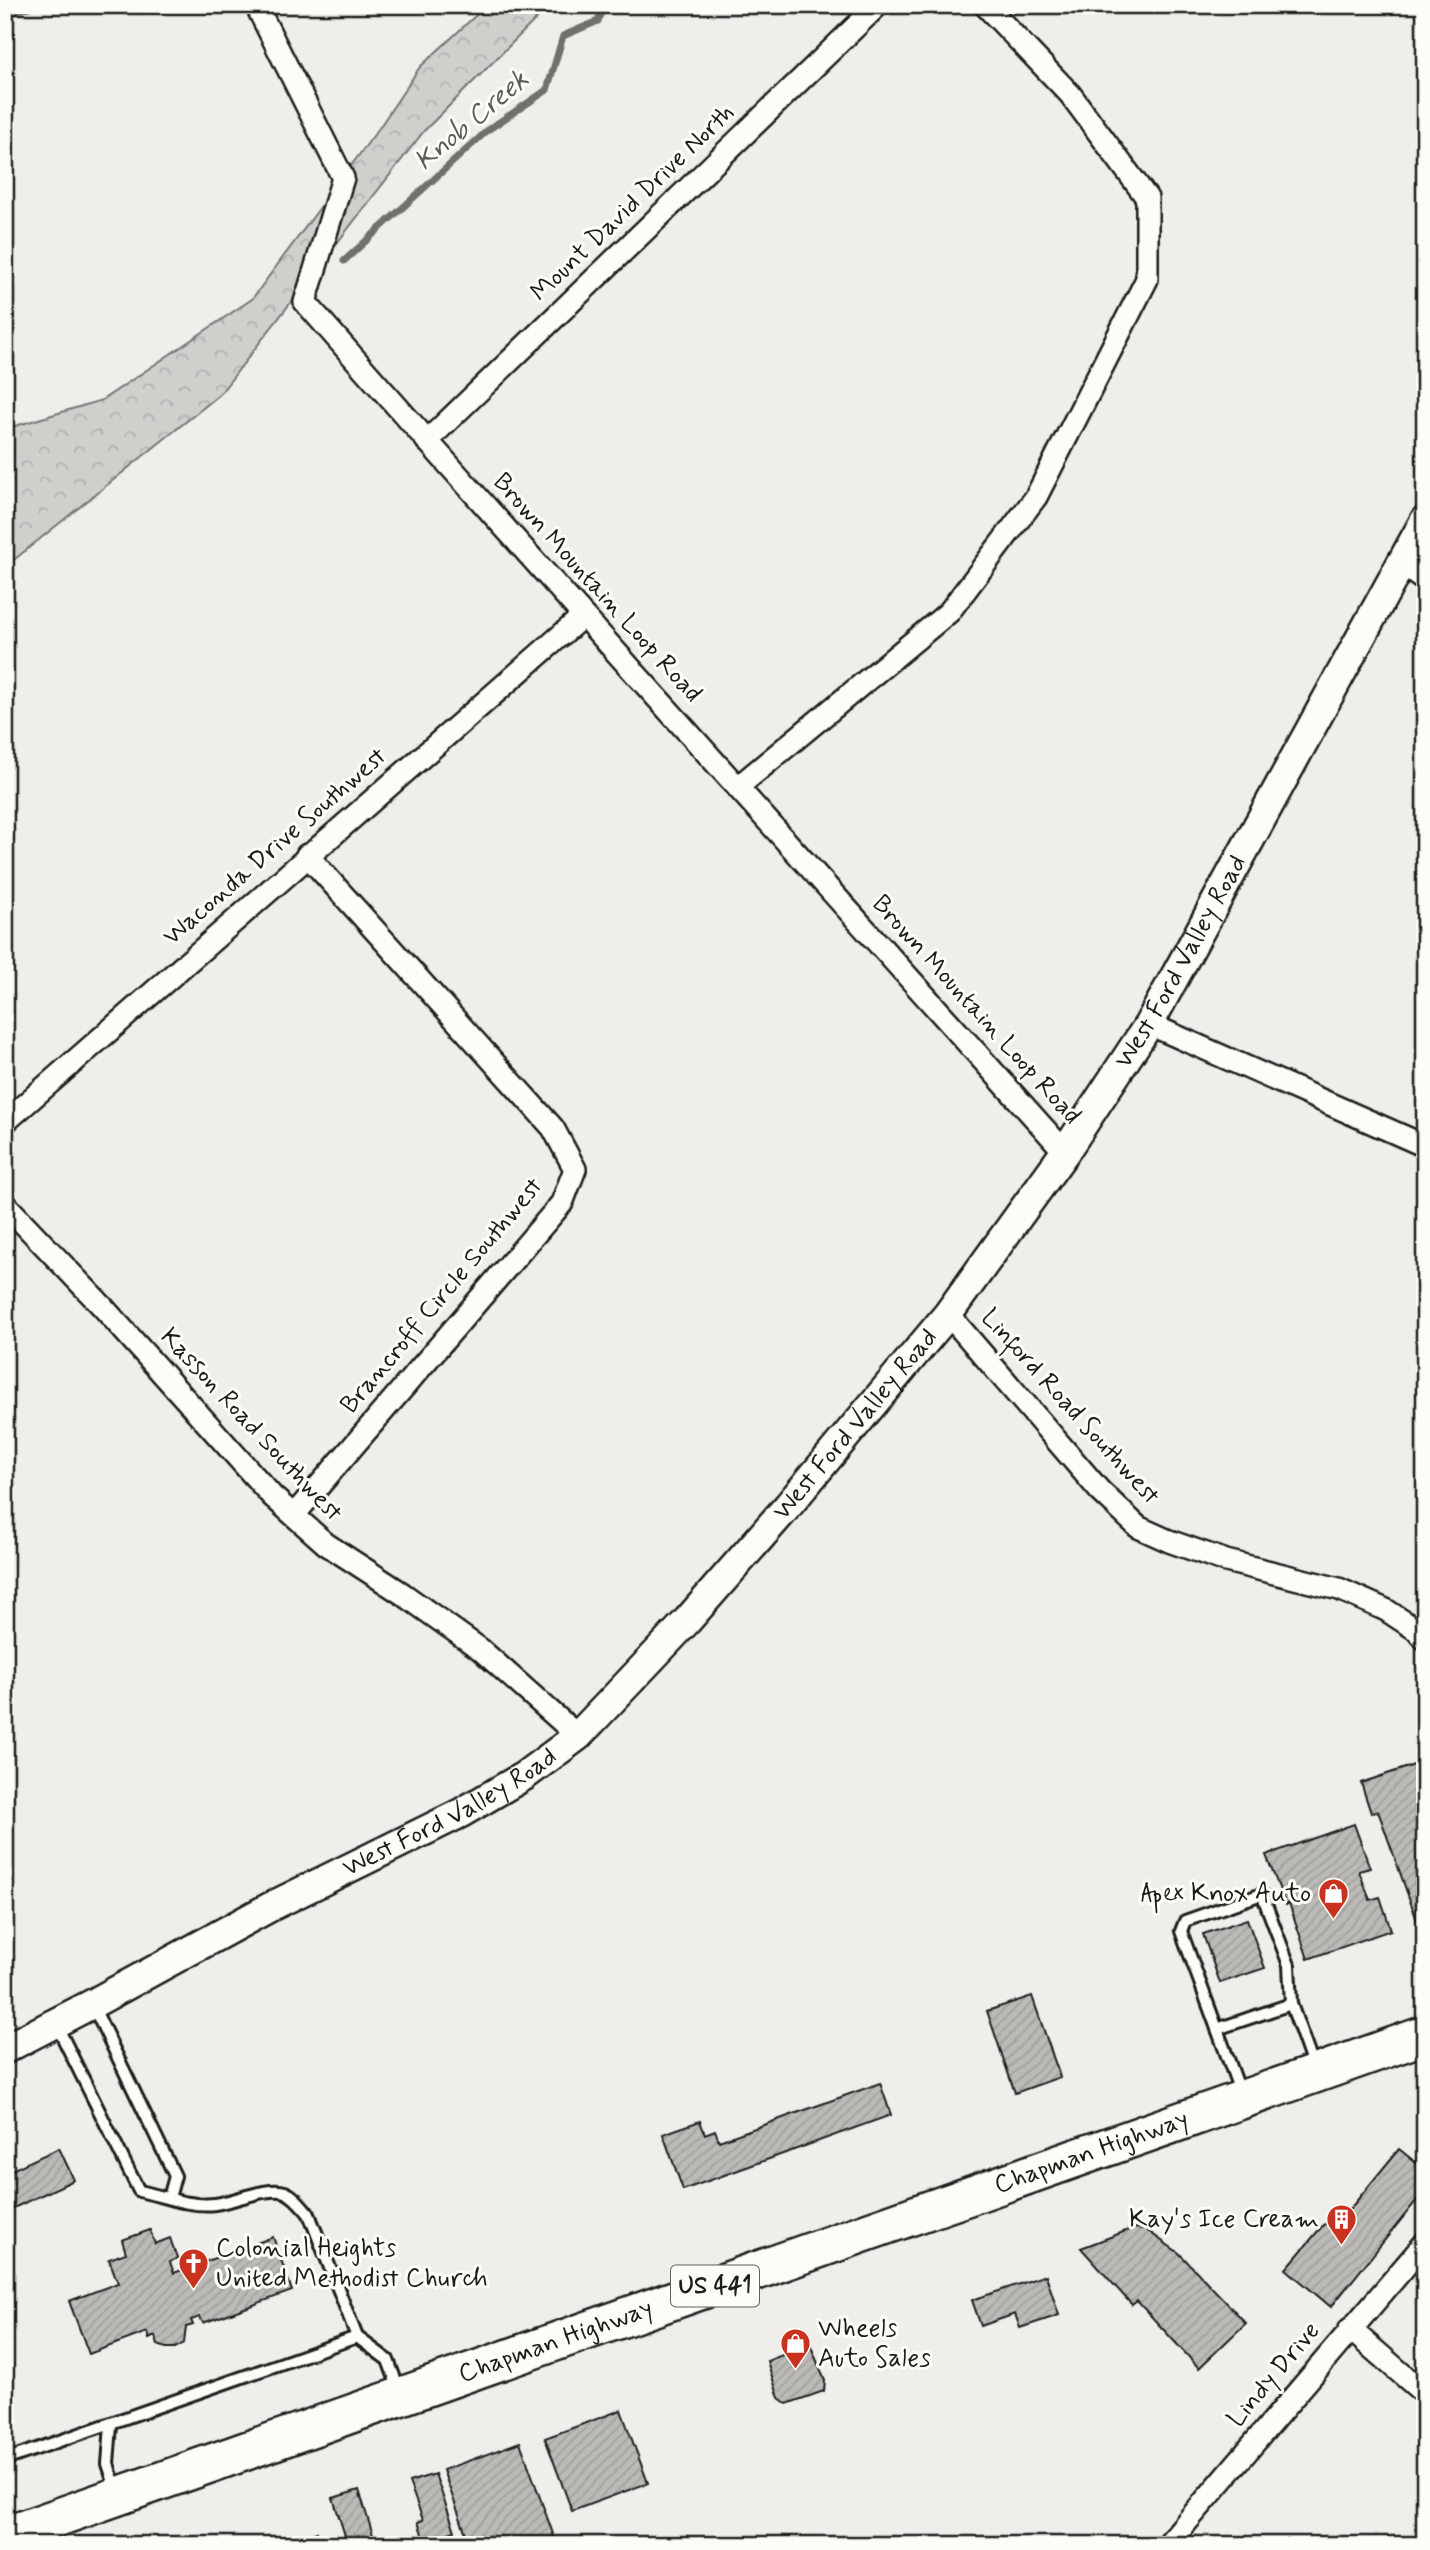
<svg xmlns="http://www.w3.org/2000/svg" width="1430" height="2550" viewBox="0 0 1430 2550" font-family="Mynerve,sans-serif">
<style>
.forest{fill:url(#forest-crowns);stroke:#767674;stroke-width:2}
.water{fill:url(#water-ripples);stroke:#706f6d;stroke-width:2}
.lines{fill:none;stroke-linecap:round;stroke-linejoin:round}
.stream{stroke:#706f6d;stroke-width:7}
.building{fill:url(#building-hatch);stroke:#1c1c1c;stroke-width:2}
.lane-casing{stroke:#1c1c1c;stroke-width:16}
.street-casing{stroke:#1c1c1c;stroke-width:26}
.secondary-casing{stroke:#1c1c1c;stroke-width:33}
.highway-casing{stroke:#1c1c1c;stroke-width:42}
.lane{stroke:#fdfcf7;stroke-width:10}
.street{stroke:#fdfcf7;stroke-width:21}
.secondary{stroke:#fdfcf7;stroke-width:28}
.highway{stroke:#fdfcf7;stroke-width:37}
.labels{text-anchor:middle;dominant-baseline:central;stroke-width:6;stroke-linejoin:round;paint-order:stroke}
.shield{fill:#fdfcf7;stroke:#605f5e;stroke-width:2}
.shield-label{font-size:24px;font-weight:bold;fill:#1c1c1c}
.street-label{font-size:26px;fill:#1c1c1c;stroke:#fdfcf7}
.poi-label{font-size:26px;fill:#1c1c1c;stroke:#fdfcf7;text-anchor:end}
.water-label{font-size:28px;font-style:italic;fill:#5b5b59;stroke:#fdfcf7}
</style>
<defs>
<pattern id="forest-crowns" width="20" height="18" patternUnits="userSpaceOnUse" patternTransform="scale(1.75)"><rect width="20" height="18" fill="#d0cfcc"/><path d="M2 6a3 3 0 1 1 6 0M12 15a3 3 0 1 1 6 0" fill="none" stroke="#b2b1af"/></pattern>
<pattern id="water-ripples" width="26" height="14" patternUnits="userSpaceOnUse" patternTransform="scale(1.75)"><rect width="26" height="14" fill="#a8a7a3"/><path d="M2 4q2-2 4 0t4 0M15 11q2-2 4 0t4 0" fill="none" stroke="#888784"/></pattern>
<pattern id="building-hatch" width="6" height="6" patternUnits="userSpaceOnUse" patternTransform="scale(1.75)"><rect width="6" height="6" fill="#bbbab6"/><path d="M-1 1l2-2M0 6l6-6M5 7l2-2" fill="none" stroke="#a09f9c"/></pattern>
</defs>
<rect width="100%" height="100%" fill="#f0eeea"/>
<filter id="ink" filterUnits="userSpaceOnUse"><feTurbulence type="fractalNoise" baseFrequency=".0143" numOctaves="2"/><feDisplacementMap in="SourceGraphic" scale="14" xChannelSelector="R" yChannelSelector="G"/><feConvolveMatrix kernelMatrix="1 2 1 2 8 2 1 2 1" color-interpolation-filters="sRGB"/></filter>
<g filter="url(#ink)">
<path class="forest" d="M487,5H550L424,131L219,395L5,567V429L102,400L252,299L379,128L420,67Z"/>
<path class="water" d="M5,5H57L33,8L5,18Z"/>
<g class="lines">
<path class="stream" d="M344,261L489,129L547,90L563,36L598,21L604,5"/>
</g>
<g class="building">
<path d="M1423,1762L1425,1921L1418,1923L1378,1811L1371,1813L1361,1783Z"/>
<path d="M1354,1824L1370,1868L1359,1871L1370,1900L1380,1897L1391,1930L1308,1959L1289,1903L1286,1905L1266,1855Z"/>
<path d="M1247,1919L1265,1968L1220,1983L1203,1934Z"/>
<path d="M1032,1996L1060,2077L1015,2093L987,2011Z"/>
<path d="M880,2083L891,2115L683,2190L663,2134L700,2121L705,2134L715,2130L719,2141Z"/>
<path d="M59,2148L74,2180L7,2211L5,2173Z"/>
<path d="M1399,2149L1425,2170V2190L1331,2307L1286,2269L1323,2225L1345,2215Z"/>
<path d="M1134,2228L1145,2229L1179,2253L1246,2323L1199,2368L1137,2301L1132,2305L1081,2248Z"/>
<path d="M150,2230L155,2244L170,2238L177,2258L170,2262L174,2273L273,2237L292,2291L203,2323L200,2317L191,2320L193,2325L186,2327L184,2343L175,2348H166L158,2345L155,2336L149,2339L147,2332L89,2354L69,2301L118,2283L109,2259L126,2253L122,2240Z"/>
<path d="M1046,2275L1059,2315L1020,2328L1015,2314L981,2326L972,2300Z"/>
<path d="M810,2344L825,2381L824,2391L787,2404L779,2398L767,2361Z"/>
<path d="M621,2410L648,2483L572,2511L545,2438Z"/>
<path d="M520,2442L557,2545H470L443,2470Z"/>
<path d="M435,2474L455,2531L425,2542L418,2522L423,2520L409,2482Z"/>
<path d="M359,2490L376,2545H348L333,2498Z"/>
<path d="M317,2532L321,2545H282Z"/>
</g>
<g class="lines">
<defs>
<g id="lane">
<path d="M92,2004L175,2176L169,2198"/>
<path d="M56,2024L139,2191C163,2196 189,2207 215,2204C233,2202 268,2186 285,2192C295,2196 302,2206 309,2214L357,2337"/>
<path d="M1217,2029L1291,2004"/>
<path d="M1241,2094L1181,1931L1185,1921L1262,1894L1289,1965L1291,2004L1314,2068"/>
<path d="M111,2425L108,2464L117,2491"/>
<path d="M5,2460L357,2337L388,2360L400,2392"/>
</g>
<g id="street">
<path d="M256,5L343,178L305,302C555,588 812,868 1065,1152"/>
<path d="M427,441L878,5"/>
<path d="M1402,564L1425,581"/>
<path d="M739,786L949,612L1036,497L1147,279V198L1070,94L985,5"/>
<path d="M1149,1024L1425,1146"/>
<path d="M5,1122L583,616"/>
<path d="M5,1204L102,1306L272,1496L326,1544L403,1594L480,1649L578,1736"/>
<path d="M948,1314L1100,1491L1138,1527L1169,1541L1226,1561L1339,1589L1386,1610L1418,1631L1425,1639"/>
<path d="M294,1515L562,1203L575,1169L553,1128L307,855"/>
<path d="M1350,2329L1425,2394"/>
<path d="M1167,2545L1425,2243"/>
</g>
<g id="secondary">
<path id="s1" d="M5,2049L92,2004L272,1906L461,1813L524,1776L578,1736L687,1621L787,1507L948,1314L1065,1152L1149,1024L1425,520"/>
</g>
<g id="highway">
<path id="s2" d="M5,2536L1425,2035"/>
</g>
</defs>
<use href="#lane" class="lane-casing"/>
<use href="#street" class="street-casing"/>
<use href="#secondary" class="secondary-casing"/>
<use href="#highway" class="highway-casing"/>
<use href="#lane" class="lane"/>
<use href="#street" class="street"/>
<use href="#secondary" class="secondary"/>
<use href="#highway" class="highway"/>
</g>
</g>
<defs>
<symbol id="shop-pin" viewBox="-11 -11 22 30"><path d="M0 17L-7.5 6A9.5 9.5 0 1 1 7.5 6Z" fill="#c8321e" stroke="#fdfcf7"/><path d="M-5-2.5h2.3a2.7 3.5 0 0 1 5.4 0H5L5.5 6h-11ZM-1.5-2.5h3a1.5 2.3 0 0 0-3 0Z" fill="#fff"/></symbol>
<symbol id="building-pin" viewBox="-11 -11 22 30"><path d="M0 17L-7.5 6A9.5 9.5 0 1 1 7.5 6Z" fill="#c8321e" stroke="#fdfcf7"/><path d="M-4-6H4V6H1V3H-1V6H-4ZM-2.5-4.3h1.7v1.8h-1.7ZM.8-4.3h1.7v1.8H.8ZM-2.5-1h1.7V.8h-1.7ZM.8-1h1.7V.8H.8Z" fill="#fff"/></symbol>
<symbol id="church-pin" viewBox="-11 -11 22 30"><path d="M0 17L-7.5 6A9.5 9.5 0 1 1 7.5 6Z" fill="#c8321e" stroke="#fdfcf7"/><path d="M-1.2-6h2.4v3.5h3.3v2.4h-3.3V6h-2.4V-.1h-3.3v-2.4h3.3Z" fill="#fff"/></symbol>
</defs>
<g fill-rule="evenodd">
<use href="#shop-pin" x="1316" y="1876" width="35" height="47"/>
<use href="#building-pin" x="1324" y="2202" width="35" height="47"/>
<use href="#church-pin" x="176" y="2246" width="35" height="47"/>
<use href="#shop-pin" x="778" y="2326" width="35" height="47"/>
</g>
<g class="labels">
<rect class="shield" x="671" y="2265.5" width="88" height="41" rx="5"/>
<g class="shield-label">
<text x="715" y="2286">US 441</text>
</g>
<g class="street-label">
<text transform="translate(633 203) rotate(-44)">Mount David Drive North</text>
<text transform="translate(597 588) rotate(48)">Brown Mountain Loop Road</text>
<text transform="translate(275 847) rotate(-41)">Waconda Drive Southwest</text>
<text stroke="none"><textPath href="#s1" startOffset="1638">West Ford Valley Road</textPath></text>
<text transform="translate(976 1010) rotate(48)">Brown Mountain Loop Road</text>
<text transform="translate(442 1296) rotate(-50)">Brancroff Circle Southwest</text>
<text transform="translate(1070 1407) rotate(48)">Linford Road Southwest</text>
<text stroke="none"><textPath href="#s1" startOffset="1071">West Ford Valley Road</textPath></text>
<text transform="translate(251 1425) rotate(47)">Kasson Road Southwest</text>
<text stroke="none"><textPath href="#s1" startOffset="504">West Ford Valley Road</textPath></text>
<text stroke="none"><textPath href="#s2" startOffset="1152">Chapman Highway</textPath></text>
<text stroke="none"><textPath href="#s2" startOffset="584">Chapman Highway</textPath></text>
<text transform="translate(1274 2375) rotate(-50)">Lindy Drive</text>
</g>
<g class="poi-label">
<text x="1311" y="1894">Apex Knox Auto</text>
<text x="1319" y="2220">Kay's Ice Cream</text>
<text x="216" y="2249" text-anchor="start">Colonial Heights<tspan x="216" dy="30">United Methodist Church</tspan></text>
<text x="818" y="2329" text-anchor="start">Wheels<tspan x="818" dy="30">Auto Sales</tspan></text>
</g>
<g class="water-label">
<text transform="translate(472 121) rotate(-40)">Knob Creek</text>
</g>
</g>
<rect width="1430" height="2550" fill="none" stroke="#fdfcf7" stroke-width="28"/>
<rect x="14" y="14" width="1402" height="2522" fill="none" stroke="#1c1c1c" stroke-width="2.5" filter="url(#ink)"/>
</svg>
